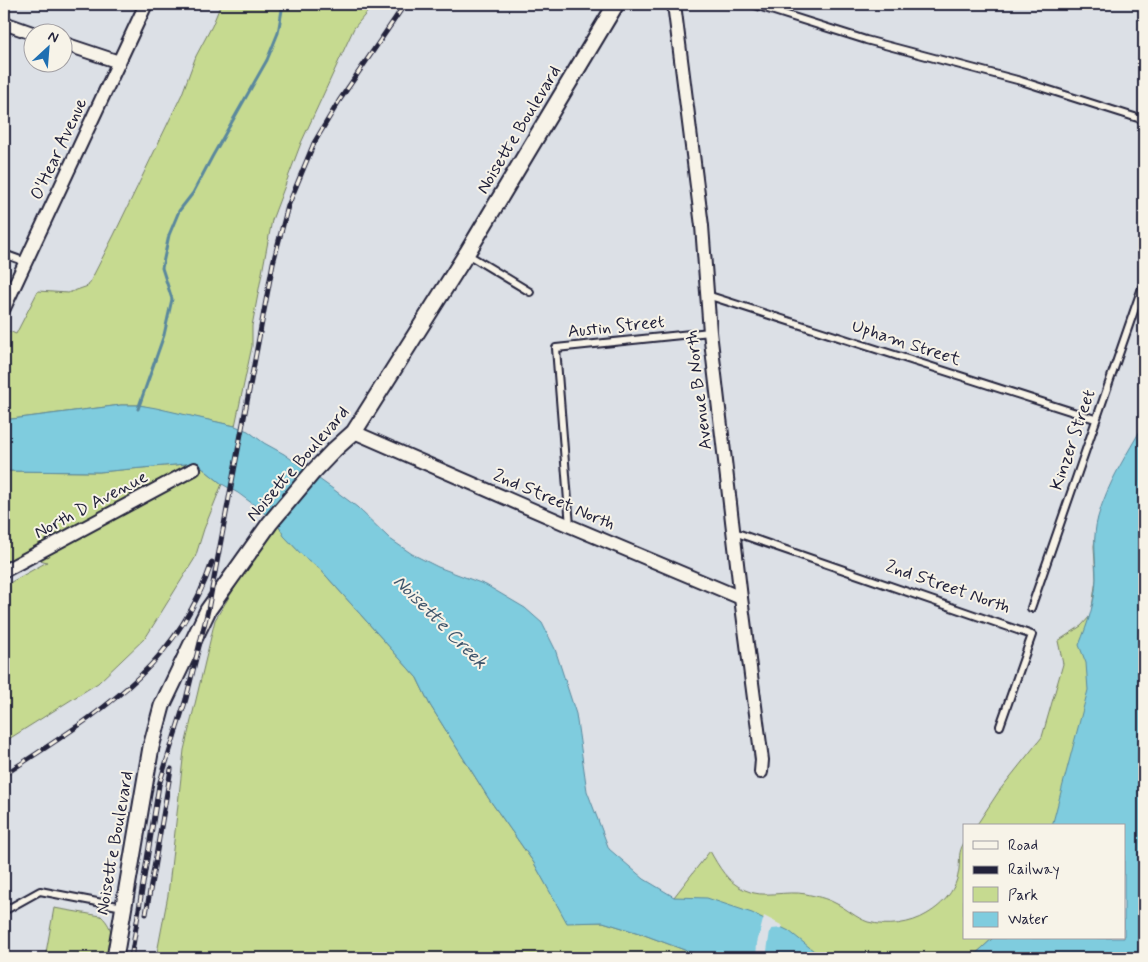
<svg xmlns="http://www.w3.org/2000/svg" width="1148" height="962" viewBox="0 0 1148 962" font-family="Mynerve,sans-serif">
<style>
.green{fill:#c6da90;stroke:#747e66}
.water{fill:#7fccde;stroke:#5a889d}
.pier{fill:#dce0e6}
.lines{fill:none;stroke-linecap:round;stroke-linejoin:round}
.stream{stroke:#5a889d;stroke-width:3}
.service-casing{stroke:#22223b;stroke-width:10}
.minor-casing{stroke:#22223b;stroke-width:16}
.tertiary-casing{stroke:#22223b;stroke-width:19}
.service{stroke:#f7f3e8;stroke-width:6}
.minor{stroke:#f7f3e8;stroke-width:12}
.tertiary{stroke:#f7f3e8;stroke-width:15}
.rail-casing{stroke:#22223b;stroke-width:5}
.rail{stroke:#f7f3e8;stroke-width:3;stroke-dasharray:9;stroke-linecap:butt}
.labels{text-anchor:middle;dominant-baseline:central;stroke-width:4;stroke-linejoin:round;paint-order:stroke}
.street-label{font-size:18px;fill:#22223b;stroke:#f7f3e8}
.water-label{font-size:19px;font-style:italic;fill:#3e556c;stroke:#f7f3e8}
</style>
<rect width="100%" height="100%" fill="#dce0e6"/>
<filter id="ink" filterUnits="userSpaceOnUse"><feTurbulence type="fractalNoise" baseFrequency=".02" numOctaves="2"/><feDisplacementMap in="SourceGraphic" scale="10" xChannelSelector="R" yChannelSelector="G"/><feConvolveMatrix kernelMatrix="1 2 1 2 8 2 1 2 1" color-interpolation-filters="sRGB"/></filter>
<g filter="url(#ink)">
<g class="green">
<path d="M221,4H374L354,28L301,143L272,220L252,326V346L235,426L139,405H121L4,420V329L16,334L38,291L68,293L88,286L114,235L182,94L196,56L212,26Z"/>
<path d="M196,463L222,484L204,529L195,558L146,637L98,683L4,742V586L47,562L26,556L4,565V471L99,472Z"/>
<path d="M1098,518L1113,550L1065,826H976L999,791L1042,737L1063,664L1058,641L1081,626L1091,615L1096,579L1094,546Z"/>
<path d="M278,525C288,543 304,557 320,569L417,678L430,705L489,799L534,863L567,922H603L639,933L706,958H156L168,895L184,750L215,620L256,553Z"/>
<path d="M964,843V938H993L971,958H821L819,955L674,897L710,851C719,867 727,882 745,890C763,899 786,890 806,894C815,896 826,898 835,903C846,908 856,918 868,922C887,927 911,924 927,914C944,904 957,889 959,869C960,859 958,852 964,843Z"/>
<path d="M54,908L101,916C115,929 112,941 110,958H45Z"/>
</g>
<g class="water">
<path d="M121,405H139L156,408L235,426L248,431L264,443L284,454L333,489L357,507L390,539L412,554L438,567L486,585L525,608L542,623L555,649L576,714L587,791L609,849L644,879L674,897L707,898L752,913L789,931L819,955L821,958H706L639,933L603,922L567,923L534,863L489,799L430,705L417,678L320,569L304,557L284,536L278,525L257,507L238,493L222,484L196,463L99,472L4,471V420Z"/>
<path d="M1144,424V958H971L993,938H1124V826H1052L1088,690L1086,663L1079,645C1088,623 1095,603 1096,579C1096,558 1092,538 1098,517C1107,484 1127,454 1144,424Z"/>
</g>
<path class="pier" d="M764,916L783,926L782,928L772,929L770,931L766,958H756L757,943Z"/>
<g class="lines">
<path class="stream" d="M138,409L164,335L172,299L162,268L169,235L179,211L193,193L212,157L267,60L278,33L283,4"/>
<defs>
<g id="service">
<path d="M752,4L866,40L1021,81L1144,120"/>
<path d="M1141,4L1144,5"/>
<path d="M4,254L26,262"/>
<path d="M467,254L530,292"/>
<path d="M707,295L1095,419"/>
<path d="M570,526L556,348L710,332"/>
<path d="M734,532L1032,635L1000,726"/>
<path d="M1031,608L1144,282"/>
<path d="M4,911L40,891L123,907"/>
</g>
<g id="minor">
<path d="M674,4L702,226L710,332L741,598L762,760L761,772"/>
<path d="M4,23L32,33"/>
<path d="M62,43L119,62"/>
<path d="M4,308L146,4"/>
<path d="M354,432L570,526L741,598"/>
<path d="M4,571L194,469"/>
</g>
<path id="tertiary" d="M115,958L151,747L162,706L208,610L270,523L313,472L334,450L354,432L467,253L616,4"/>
</defs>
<use href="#service" class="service-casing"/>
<use href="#minor" class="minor-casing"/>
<use href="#tertiary" class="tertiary-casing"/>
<use href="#service" class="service"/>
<use href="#minor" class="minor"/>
<use href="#tertiary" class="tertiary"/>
<defs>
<g id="rail">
<path d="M4,775C94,715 175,672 212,562"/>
<path d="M146,914L171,769"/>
<path d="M131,958L159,785L186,699L208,610L273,263L288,206L314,143L339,101L405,4"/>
</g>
</defs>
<use href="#rail" class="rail-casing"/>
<use href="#rail" class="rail"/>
</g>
</g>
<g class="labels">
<g class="street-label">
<text transform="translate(519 130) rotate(-59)">Noisette Boulevard</text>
<text transform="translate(59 149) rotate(-65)">O'Hear Avenue</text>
<text transform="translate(616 327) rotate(-6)">Austin Street</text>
<text transform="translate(906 343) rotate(18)">Upham Street</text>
<text transform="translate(699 390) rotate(-97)">Avenue B North</text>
<text transform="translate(1073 440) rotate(-71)">Kinzer Street</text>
<text transform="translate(298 464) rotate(-49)">Noisette Boulevard</text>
<text transform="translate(554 500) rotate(23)">2nd Street North</text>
<text transform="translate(91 505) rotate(-28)">North D Avenue</text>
<text transform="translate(948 587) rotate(19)">2nd Street North</text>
<text transform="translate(115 843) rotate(-80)">Noisette Boulevard</text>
</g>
<g class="water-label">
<text transform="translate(440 622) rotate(45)">Noisette Creek</text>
</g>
</g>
<rect width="1148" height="962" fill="none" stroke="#f7f3e8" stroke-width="20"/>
<rect x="10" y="10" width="1128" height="942" fill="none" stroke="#22223b" stroke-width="2" filter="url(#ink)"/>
<rect x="963" y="824" width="162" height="115" fill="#f7f3e8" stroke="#a29fa3"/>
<rect x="973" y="841" width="25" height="8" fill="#f7f3e8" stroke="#a29fa3"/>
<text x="1008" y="850" font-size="15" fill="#22223b">Road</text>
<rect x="973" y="866" width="25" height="8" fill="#22223b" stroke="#a29fa3"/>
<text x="1008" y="874" font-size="15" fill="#22223b">Railway</text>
<rect x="973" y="887" width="25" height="15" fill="#c6da90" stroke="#a29fa3"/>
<text x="1008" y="900" font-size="15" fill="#22223b">Park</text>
<rect x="973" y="912" width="25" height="15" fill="#7fccde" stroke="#a29fa3"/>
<text x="1008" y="924" font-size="15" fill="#22223b">Water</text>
<g transform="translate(48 48) rotate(26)"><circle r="24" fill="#f7f3e8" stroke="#a29fa3"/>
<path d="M0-4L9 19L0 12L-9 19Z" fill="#1f6fb2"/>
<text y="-8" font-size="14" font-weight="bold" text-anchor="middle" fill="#22223b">N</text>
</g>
</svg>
